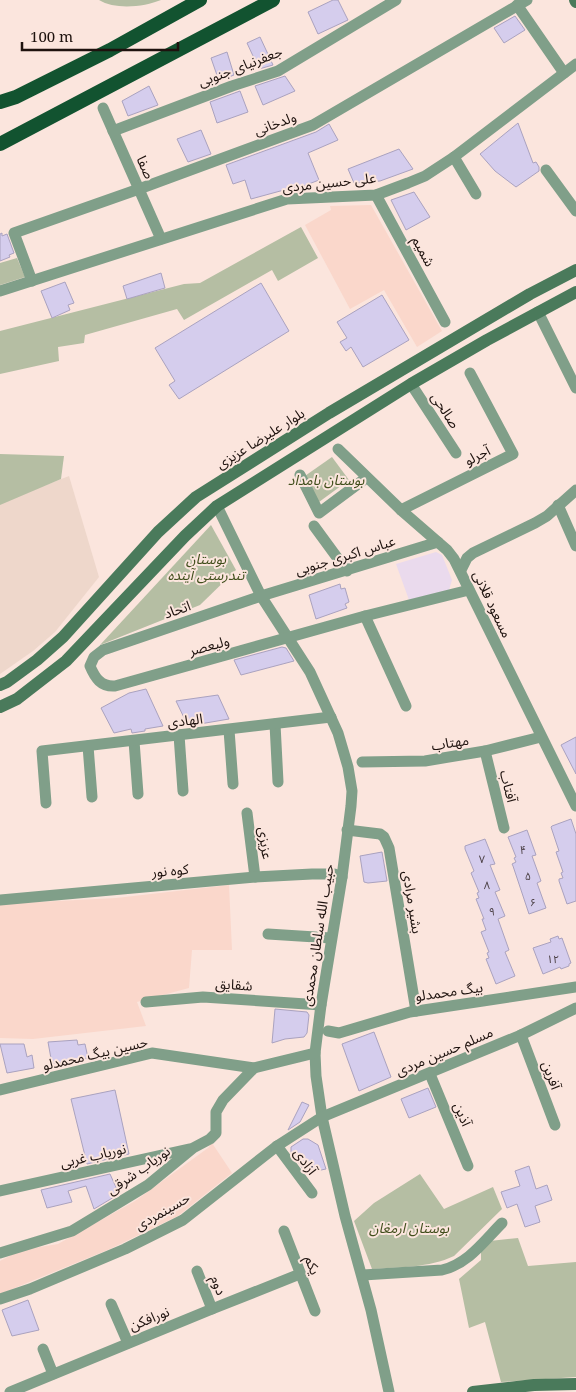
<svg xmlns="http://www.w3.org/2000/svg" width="576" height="1392" viewBox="0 0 576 1392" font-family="'Noto Serif','Noto Sans Arabic',serif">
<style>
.built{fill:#fad7cb}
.industrial{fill:#eed7cb}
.education{fill:#eadaed}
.green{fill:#b5bea3}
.building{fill:#d5cded;stroke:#aaa2bf}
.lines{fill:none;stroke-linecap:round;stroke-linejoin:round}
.minor{stroke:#809f89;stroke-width:11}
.secondary{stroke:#4a7a5b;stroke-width:12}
.trunk{stroke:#125330;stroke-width:14}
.labels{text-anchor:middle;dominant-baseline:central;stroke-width:4;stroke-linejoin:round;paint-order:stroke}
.number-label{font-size:11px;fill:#4c4146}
.street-label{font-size:14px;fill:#1e120e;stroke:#fbe5dd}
.park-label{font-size:14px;font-style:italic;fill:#404e1b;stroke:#fbe5dd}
</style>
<rect width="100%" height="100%" fill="#fbe5dd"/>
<g class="built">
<path d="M371,205L442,331L417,347L384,290L350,309L305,225L331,210L330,206Z"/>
<path d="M229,885L232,950H192L189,988L137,1002L146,1026L33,1039L0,1038V904L116,898Z"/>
<path d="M212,1143L232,1173L178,1216L110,1249L0,1294V1261L21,1250L58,1244L135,1201L208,1148Z"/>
</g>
<path class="industrial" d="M69,476L99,577L55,632L33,651L0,674V503Z"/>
<path class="education" d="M436,552L442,555L452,580L449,590L409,600L396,564Z"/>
<g class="green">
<path d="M99,0H161C144,7 115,10 99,0Z"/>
<path d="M301,227L318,258L278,281L272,270L184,320L177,309L85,335L84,343L58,347L59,361L0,374V331L184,284L200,283Z"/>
<path d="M17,258L25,277L0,285V263Z"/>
<path d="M0,454L64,456L61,479L0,505Z"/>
<path d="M332,457L349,480L319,502L302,478Z"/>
<path d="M211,525L236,570L200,605L100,645Z"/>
<path d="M420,1174L444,1209L493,1187L502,1209L454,1256C429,1268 399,1267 372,1269L354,1221L374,1203Z"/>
<path d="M518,1238L528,1266L576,1262V1377L501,1382L485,1322L469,1328L459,1279L481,1260V1242Z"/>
</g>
<g class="building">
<path d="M333,0H338L348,20L318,34L308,12Z"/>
<path d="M515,16L525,30L504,43L494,28Z"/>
<path d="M260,37L273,65L259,69L247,43Z"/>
<path d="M227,52L234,75L219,81L211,58Z"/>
<path d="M285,76L295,91L263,105L255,86Z"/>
<path d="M149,86L158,105L128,116L122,101Z"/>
<path d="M240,91L248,112L217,123L210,102Z"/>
<path d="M518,123L533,163L536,162L539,167V171L516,187L495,171L480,154Z"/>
<path d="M329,124L338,140L308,153L319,180L296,189L295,187L251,199L245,180L233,184L226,165L316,132Z"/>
<path d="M201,130L211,154L188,162L177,139Z"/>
<path d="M399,149L413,169L380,181L354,183L348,169Z"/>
<path d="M414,192L430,217L406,230L391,200Z"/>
<path d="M2,233V236L7,234L14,253L9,255L10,257L0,261V234Z"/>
<path d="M161,273L165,288L127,299L123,286Z"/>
<path d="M65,282L74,303L68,305L70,310L52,318L41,291Z"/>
<path d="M261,283L289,331L179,399L169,385L175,381L155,348Z"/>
<path d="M382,295L409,340L363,367L351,347L346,351L340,342L347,338L337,322Z"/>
<path d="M340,584L341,589L345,588L349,602L345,604L347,608L316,619L309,595Z"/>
<path d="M282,647L286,648L294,661L241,675L234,660Z"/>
<path d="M146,689L163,726L145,729V731L132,733L131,729L114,733L101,708L129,693Z"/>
<path d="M218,695L229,719L188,726L176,701Z"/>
<path d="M576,737V774L561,745Z"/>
<path d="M571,819L576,834V901L567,904L559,881V879L563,878L561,873L563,872L556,852L559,851L551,827L552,826Z"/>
<path d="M527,830L536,855L532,856L541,881L537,883L546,908L529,914L513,866L512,864L516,862L514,858L516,857L508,837Z"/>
<path d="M485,839L495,864L490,865L500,890L495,892L505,916L498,919L509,950L505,952L515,976L496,984L486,959L489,958L487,953L489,952L481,932L486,930L482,919H484L476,899L479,898L477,893L479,892L471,873L474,871L465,849V846Z"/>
<path d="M382,852L387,881L368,883L364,882L360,856Z"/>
<path d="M558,936L559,939L562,938L571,963L569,964V966L561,969L560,967L543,974L533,948L551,942L550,939Z"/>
<path d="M275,1009L307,1012L309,1015L307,1033L304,1037L285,1039L272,1043Z"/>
<path d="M374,1032L391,1077L359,1091L342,1044Z"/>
<path d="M77,1040L78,1045L85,1044L88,1058L52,1064L48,1042Z"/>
<path d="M0,1044H24L27,1057L32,1055L34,1068L7,1073Z"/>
<path d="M428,1088L436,1107L409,1118L401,1099Z"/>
<path d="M115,1090L129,1154L87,1164L71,1099Z"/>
<path d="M302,1102L309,1105L300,1122L288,1130Z"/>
<path d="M303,1139H308L318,1145L326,1169L306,1173L291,1152V1147Z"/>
<path d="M529,1166L536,1189L547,1185L552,1200L535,1206L540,1222L525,1227L517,1204L507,1208L501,1192L520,1186L515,1171Z"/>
<path d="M110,1174L119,1194L94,1209L86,1186L68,1191L72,1202L47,1208L41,1190Z"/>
<path d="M28,1300L39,1330L12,1336L2,1310Z"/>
</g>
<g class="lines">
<g class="minor">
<path d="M517,5L564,73"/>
<path d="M103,108L161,239"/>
<path d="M113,131L232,86L278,71L396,0"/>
<path d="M454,157L476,194"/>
<path d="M546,170L576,211"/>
<path d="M376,195L445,322"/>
<path d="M32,281L14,233L139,189L313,125L527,0"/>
<path d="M0,291L287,199L376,195L408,183L425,176L454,157L576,64"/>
<path d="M538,312L576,388"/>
<path d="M411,384L456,453"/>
<path d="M338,449L401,510L447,550L454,559L576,806"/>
<path d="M300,475L319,513L366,478"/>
<path d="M558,505L576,546"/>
<path d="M217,506L261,596L310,672L338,733L348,767L352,791L351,806L342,877L321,1005L315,1053L316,1076L322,1117L345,1216L371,1310L389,1392"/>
<path d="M401,510L513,454L470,373"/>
<path d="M314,526L347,571"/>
<path d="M438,542L261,596L103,650L94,657L90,666C95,678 101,687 115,686L365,616L469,590"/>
<path d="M461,570L467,558L473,553L535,523L547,516L576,490"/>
<path d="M365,616L406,706"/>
<path d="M275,724L278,782"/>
<path d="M229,730L233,784"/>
<path d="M179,735L183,791"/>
<path d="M134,741L138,794"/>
<path d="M88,746L92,797"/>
<path d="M485,751L504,828"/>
<path d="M362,762L425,761L485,751L541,737"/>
<path d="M46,803L42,751L331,717"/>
<path d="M247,813L255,877"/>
<path d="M347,830L380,834L384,837L389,848L416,1011"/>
<path d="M0,900L255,877L312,874H334L342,877"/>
<path d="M268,934L331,938"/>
<path d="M146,1002L203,997L321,1005"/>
<path d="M328,1031L339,1033L410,1012L576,987"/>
<path d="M521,1035L555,1125"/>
<path d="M430,1074L468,1166"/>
<path d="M0,1090L152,1053L254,1068L315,1053"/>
<path d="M277,1146L312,1193"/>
<path d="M0,1191L189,1149"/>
<path d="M284,1231L315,1311"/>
<path d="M0,1253L72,1231L148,1185L193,1148L210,1139L216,1133V1112L223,1100L254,1068"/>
<path d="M197,1271L212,1309"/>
<path d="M363,1275L442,1270C468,1264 484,1241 502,1223"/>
<path d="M0,1299L30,1289L125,1249L183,1220L277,1146L322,1117L521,1035L576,1008"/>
<path d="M111,1304L128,1343"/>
<path d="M43,1349L53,1374"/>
<path d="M10,1392L212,1309L300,1274"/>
</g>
<g class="secondary">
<path d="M575,0L576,2"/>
<path d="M0,685L7,682L37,660L63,637L158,532L196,497L329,413L530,294L576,270"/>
<path d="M0,707L17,699L66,661L185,536L217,506L411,384L487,340L576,292"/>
<path d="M473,1392L534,1385L576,1384"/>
</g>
<g class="trunk">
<path d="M0,102L16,97L110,50L200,0"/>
<path d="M0,144L273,0"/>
</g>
</g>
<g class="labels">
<g class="number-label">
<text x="523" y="849">۴</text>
<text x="482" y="858">۷</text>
<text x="528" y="875">۵</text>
<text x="487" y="884">۸</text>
<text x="533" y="902">۶</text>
<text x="492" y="910">۹</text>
<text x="553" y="958">۱۲</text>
</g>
<g class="street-label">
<text transform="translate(240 66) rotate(-21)">جعفرنیای جنوبی</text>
<text transform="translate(275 123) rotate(-20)">ولدخانی</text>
<text transform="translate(146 167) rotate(66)">صفا</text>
<text transform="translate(329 182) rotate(-6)">علی حسین مردی</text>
<text transform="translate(424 251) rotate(62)">شمیم</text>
<text transform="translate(446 410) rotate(57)">صالحی</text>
<text transform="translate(260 438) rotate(-32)">بلوار علیرضا عزیزی</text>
<text transform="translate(477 455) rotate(-27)">آجرلو</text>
<text transform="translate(345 555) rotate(-17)">عباس اکبری جنوبی</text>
<text transform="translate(493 604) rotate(65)">مسعود قلانی</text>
<text transform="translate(177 609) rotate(-19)">اتحاد</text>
<text transform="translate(209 645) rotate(-15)">ولیعصر</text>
<text transform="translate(185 720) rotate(-7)">الهادی</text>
<text transform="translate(450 742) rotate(-9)">مهتاب</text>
<text transform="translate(509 786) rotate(76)">آفتاب</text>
<text transform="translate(266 843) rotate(83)">عزیزی</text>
<text transform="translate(170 870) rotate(-5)">کوه نور</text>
<text transform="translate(413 902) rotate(81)">بشیر مرادی</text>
<text transform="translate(317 935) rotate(-81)">حبیب الله سلطان محمدی</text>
<text transform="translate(234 984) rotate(4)">شقایق</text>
<text transform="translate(449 991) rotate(-8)">بیگ محمدلو</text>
<text transform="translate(444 1051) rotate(-23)">مسلم حسین مردی</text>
<text transform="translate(95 1053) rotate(-13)">حسین بیگ محمدلو</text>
<text transform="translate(552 1075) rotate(70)">آفرین</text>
<text transform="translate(463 1114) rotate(67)">آذین</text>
<text transform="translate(93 1155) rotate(-13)">نوریاب غربی</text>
<text transform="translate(306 1161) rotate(54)">آزادی</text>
<text transform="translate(138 1170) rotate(-35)">نوریاب شرقی</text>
<text transform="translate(162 1211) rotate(-30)">حسینمردی</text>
<text transform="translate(313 1265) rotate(69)">یکم</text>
<text transform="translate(219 1285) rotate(69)">دوم</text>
<text transform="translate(149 1318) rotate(-22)">نورافکن</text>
</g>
<g class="park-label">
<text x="326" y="479">بوستان بامداد</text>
<text x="206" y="558">بوستان<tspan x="206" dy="16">تندرستی آینده</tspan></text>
<text x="409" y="1227">بوستان ارمغان</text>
</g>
</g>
<path d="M22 42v8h156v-8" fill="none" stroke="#1e120e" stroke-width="2.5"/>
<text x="30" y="42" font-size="15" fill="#1e120e" stroke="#fbe5dd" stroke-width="4" paint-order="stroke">100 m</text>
</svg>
